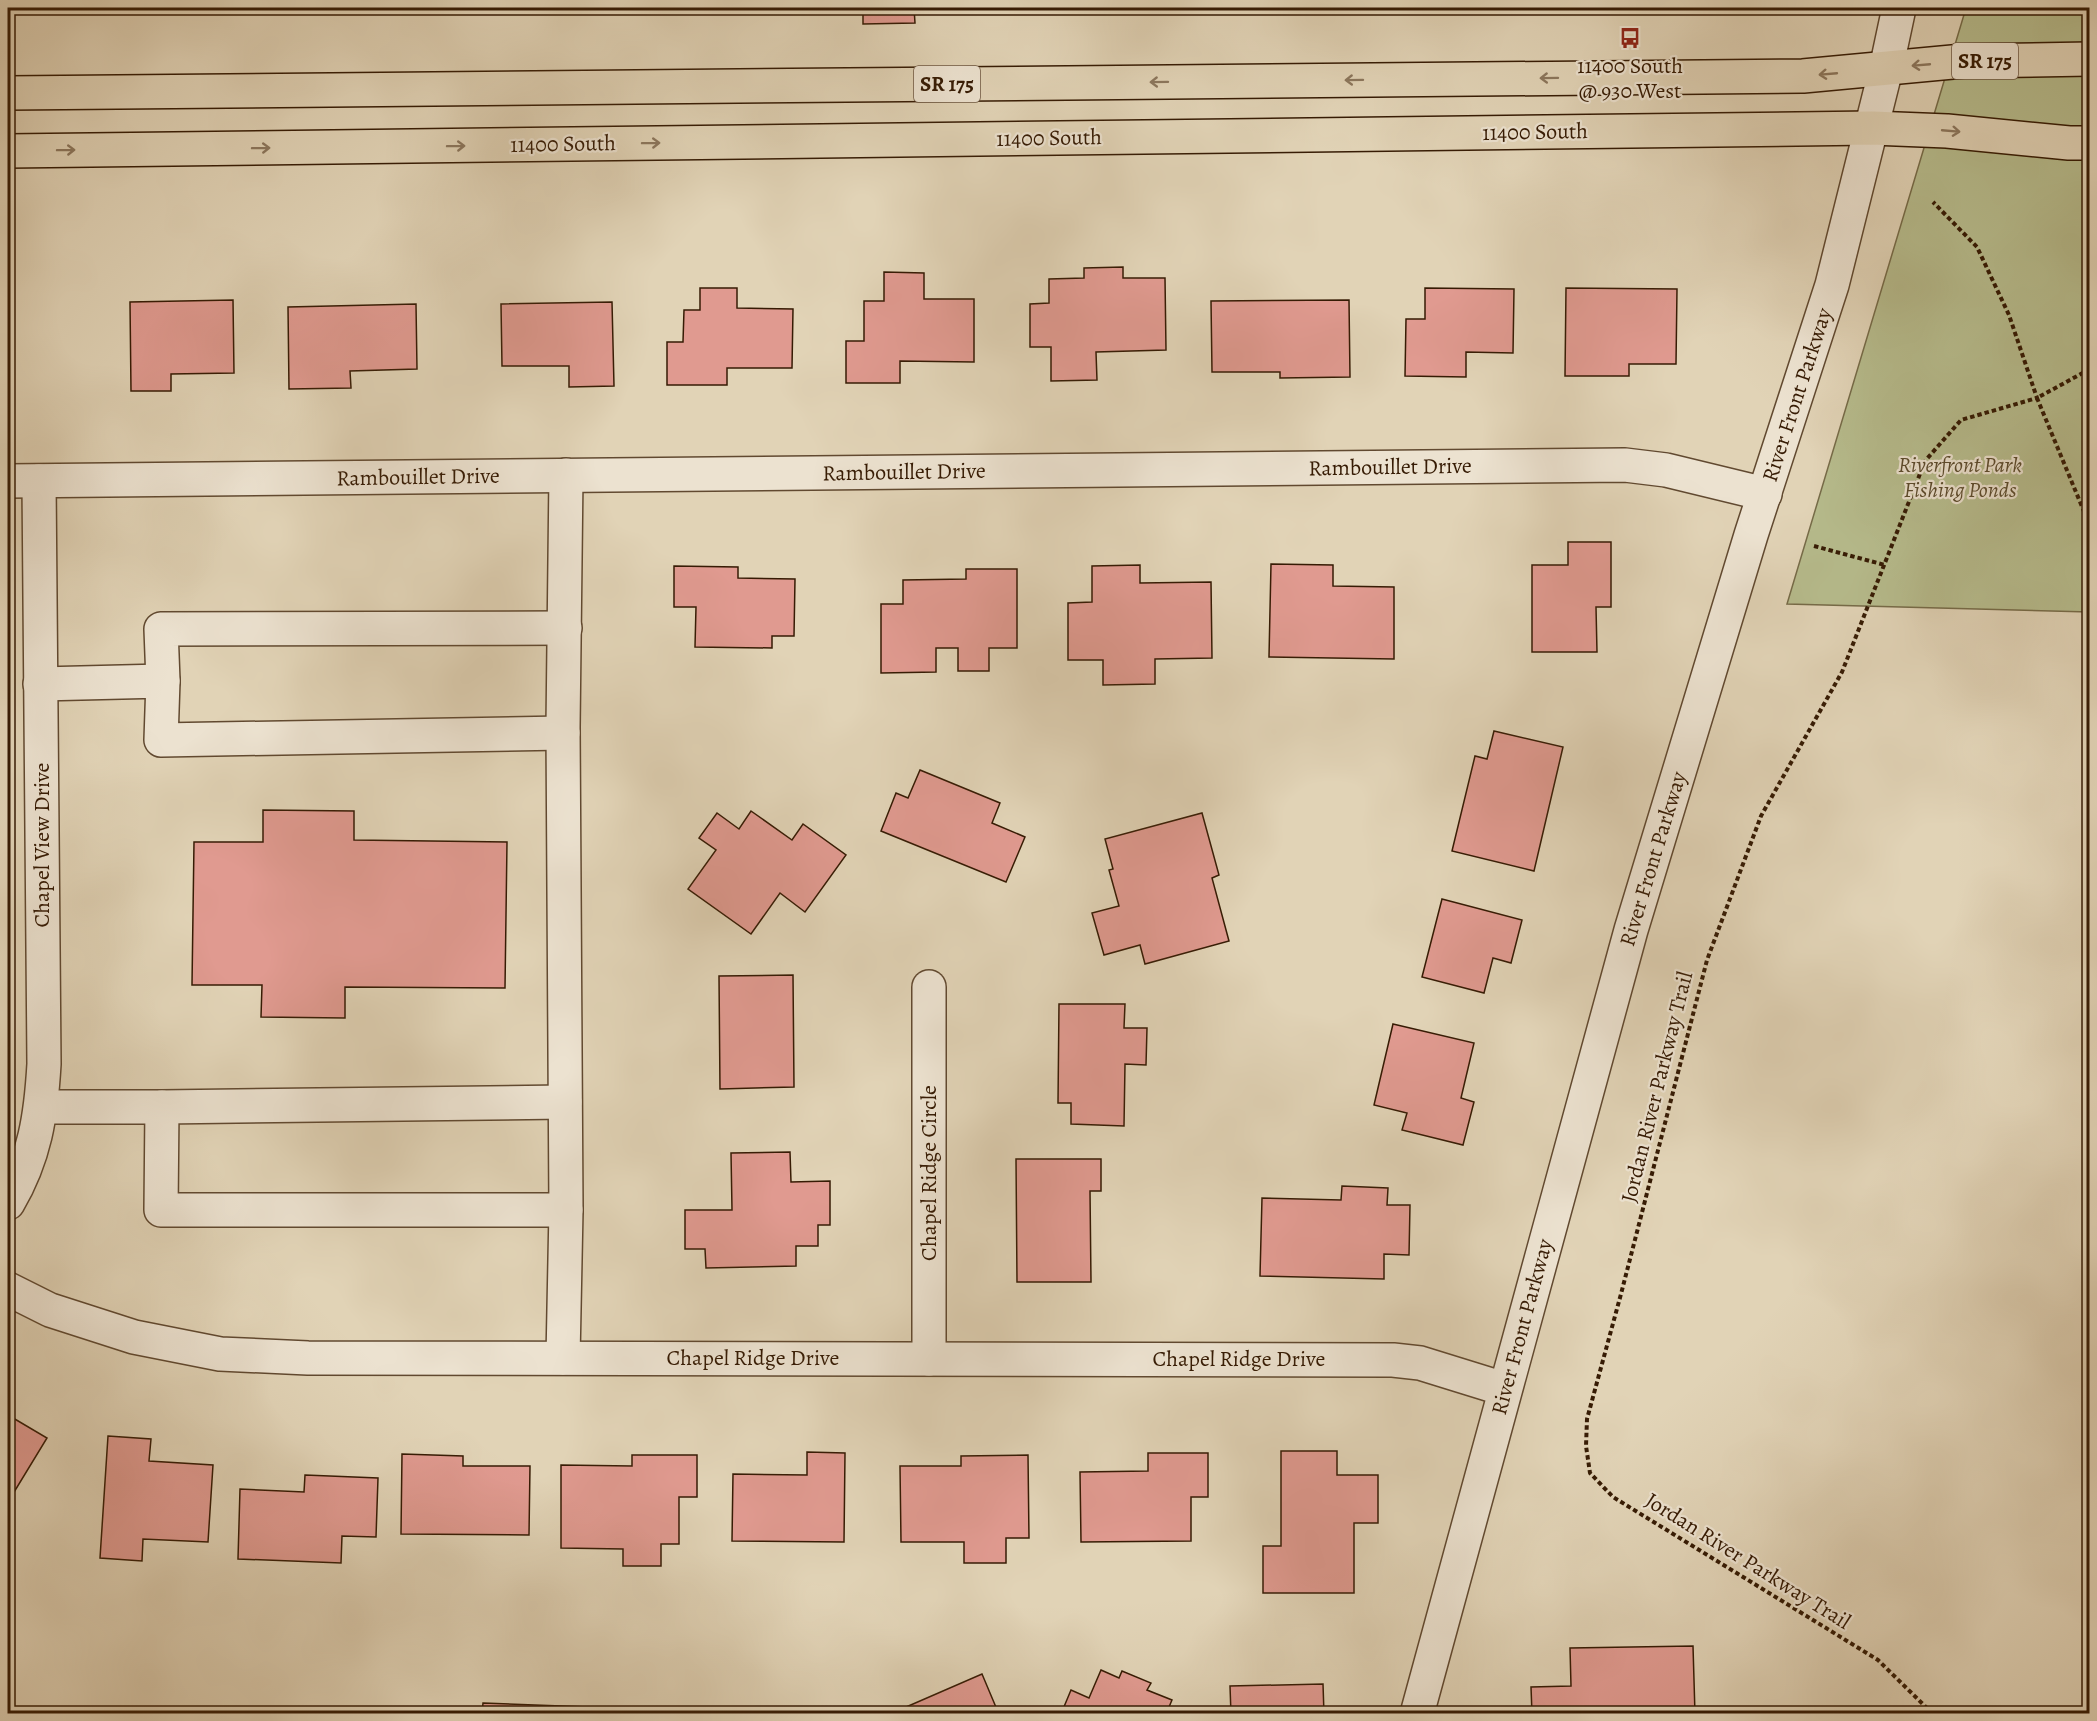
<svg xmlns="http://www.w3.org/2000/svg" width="2097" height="1721" viewBox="0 0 2097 1721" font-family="Alegreya,serif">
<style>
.green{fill:#b6bb8c;stroke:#766b48;stroke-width:1.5}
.building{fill:#e09a90;stroke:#361b04;stroke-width:1.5}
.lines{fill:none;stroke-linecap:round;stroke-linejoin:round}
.minor-casing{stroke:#614930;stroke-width:36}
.major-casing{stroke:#361b04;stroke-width:36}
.path{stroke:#361b04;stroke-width:4;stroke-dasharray:4.5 3;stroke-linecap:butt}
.minor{stroke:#ece2d0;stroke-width:33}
.major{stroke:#e1d3b6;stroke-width:33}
.oneway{stroke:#8c775d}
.labels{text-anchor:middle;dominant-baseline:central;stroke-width:4.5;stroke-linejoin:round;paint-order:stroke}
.shield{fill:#ece2d0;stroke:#6d5741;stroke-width:1.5}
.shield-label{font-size:21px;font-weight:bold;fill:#361b04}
.poi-label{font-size:22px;fill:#361b04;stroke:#ece2d0}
.street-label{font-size:22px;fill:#361b04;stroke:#ece2d0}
.park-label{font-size:22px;font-style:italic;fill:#5c4b2d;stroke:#ece2d0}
</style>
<rect width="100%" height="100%" fill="#e1d3b6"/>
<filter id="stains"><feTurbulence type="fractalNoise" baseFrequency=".00333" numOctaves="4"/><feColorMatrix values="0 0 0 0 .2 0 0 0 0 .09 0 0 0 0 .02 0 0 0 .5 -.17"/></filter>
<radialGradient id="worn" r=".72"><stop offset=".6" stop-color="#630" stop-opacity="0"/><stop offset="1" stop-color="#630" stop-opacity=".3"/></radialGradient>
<path class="green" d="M1966,8H2089V612L1787,604Z"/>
<g class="building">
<path d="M863,8H914L915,23L863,24Z"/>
<path d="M1123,267V278H1165L1166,350L1096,352L1097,380L1051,381V347H1030V304L1049,303V279L1084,278V268Z"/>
<path d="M884,272L924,273V299H974V362L900,361V383H846V341H864V301H884Z"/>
<path d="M700,288H737V308L793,309L792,368H727V385H667V342H683L684,310H700Z"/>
<path d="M1425,288L1514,289L1513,353L1466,352V377L1405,376L1406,319H1425Z"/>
<path d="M1566,288L1677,289L1676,364H1629V376H1565Z"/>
<path d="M233,300L234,373L171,374V391H131L130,302Z"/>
<path d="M1349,300L1350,377L1280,378V372H1212L1211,301Z"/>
<path d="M612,302L614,386L569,387V366H502L501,304Z"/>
<path d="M416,304L417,369L350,371L351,388L289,389L288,307Z"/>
<path d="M1568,542H1611V607H1596L1597,652H1532V565H1568Z"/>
<path d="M1271,564L1333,565V586L1394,587V659L1269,657Z"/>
<path d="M1140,565V583L1211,582L1212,658L1155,659V684L1103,685V660H1068V603L1092,602V566Z"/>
<path d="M674,566L738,567V578L795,579L794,636H772V648L695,647L696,607H674Z"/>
<path d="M966,569H1017V648H989V671H958V648H936V672L881,673V604H903V580L966,579Z"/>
<path d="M1494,731L1563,747L1534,871L1452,851L1475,756L1487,759Z"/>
<path d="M920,770L1000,803L992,823L1025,837L1006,882L881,831L896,793L908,798Z"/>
<path d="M263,810L354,811V840L507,842L505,988L345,987V1018L261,1017L262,985H192L194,842H263Z"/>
<path d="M751,811L792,840L803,824L846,855L805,912L780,893L751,934L688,889L716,850L699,838L717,813L739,829Z"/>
<path d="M1202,813L1219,875L1212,878L1229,941L1145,964L1140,945L1104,955L1092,913L1119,906L1109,870L1113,869L1105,839Z"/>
<path d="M1442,899L1522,920L1511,963L1493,958L1484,993L1422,977Z"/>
<path d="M793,975L794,1087L720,1089L719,976Z"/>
<path d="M1059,1004H1125L1124,1028H1147L1146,1065L1125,1064L1124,1126L1071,1124V1103H1058Z"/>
<path d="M1393,1024L1474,1043L1461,1098L1474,1102L1463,1145L1402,1130L1407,1113L1374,1105Z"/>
<path d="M790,1152L791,1182L830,1181V1225H818V1246H796V1266L706,1268L705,1249H685V1210H732L731,1153Z"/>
<path d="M1016,1159H1101V1191H1090L1091,1282H1017Z"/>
<path d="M1342,1186L1388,1188L1387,1205H1410L1409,1255L1384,1254V1279L1260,1276L1262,1198L1341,1200Z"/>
<path d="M8,1415L47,1438L8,1502Z"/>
<path d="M108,1436L151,1439L149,1461L213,1465L208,1542L143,1539L142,1561L100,1558Z"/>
<path d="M1281,1451H1337V1475H1378V1523H1354V1593H1263V1546H1281Z"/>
<path d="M807,1452L845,1453L844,1542L732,1541L733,1474L807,1475Z"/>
<path d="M1148,1453H1208V1497H1191V1541L1081,1542L1080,1472L1148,1471Z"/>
<path d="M402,1454L463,1456V1466H530L529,1535L401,1534Z"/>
<path d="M632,1455H697V1497H679V1544H661V1566H623V1549L561,1548V1465L632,1466Z"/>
<path d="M1028,1455L1029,1538H1006V1563H964V1542H901L900,1466H961V1456Z"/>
<path d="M305,1475L378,1478L376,1537L342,1536L341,1563L238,1559L240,1489L304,1492Z"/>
<path d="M1693,1646L1695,1714H1532L1531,1687L1571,1686L1570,1648Z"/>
<path d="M1101,1670L1119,1678L1122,1671L1151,1683L1147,1690L1172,1700L1166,1714H1061L1071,1690L1089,1698Z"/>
<path d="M982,1674L998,1712L890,1714Z"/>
<path d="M1323,1684L1324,1714H1231L1230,1686Z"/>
<path d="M483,1703L588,1707L587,1714H482Z"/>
<path d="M396,1707L398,1714H372Z"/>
</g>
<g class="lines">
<defs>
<g id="minor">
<path d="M8,481L1625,465L1666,470L1765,494"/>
<path d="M163,681L161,629L565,628"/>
<path d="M40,684L163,681L161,740L563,733"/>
<path d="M929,987V1359"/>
<path d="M41,1107H162L161,1210H566L563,1358"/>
<path d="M162,1107L565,1102"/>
<path d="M8,1203C35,1157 41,1116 44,1064L39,481"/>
<path d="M566,1210L563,727L566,475"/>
<path d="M8,1289L50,1310L134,1337L220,1354L308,1358L1393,1360L1420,1363L1504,1389"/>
<path d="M1417,1714L1631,930L1751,535L1832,285L1886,69L1899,8"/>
</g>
<g id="major">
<path d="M8,93L1803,76L1963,61L2090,59"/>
<path d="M8,151L1872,128L1947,131L2069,143H2090"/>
</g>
</defs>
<use href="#minor" class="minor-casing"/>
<use href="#major" class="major-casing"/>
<g class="path">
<path d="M2090,369L2037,398L2090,526"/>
<path d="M1814,546L1885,565"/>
<path d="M1933,1714L1878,1660L1613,1497L1590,1473L1586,1446L1587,1419L1621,1294L1707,960L1761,816L1842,672L1925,461L1961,420L2037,398L2009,315L1977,247L1933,202"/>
</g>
<use href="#minor" class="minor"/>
<use href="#major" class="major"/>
</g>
<defs><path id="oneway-shaft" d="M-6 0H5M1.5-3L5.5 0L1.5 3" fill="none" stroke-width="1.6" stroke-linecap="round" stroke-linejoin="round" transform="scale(1.5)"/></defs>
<g class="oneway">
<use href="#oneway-shaft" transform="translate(1921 65) rotate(175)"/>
<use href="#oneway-shaft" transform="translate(1828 74) rotate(175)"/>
<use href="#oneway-shaft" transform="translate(1549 78) rotate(179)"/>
<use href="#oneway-shaft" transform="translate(1354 80) rotate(179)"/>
<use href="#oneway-shaft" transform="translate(1159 82) rotate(179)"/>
<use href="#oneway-shaft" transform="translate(1951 131) rotate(5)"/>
<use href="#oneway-shaft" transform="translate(651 143) rotate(-1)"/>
<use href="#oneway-shaft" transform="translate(456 146) rotate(-1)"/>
<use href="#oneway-shaft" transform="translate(261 148) rotate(-1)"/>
<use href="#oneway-shaft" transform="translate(66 150) rotate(-1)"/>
</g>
<defs>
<symbol id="bus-bare" viewBox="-9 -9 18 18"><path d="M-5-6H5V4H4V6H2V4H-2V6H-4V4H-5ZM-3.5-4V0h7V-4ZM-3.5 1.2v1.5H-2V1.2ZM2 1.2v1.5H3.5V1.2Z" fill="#8f2418" stroke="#ece2d0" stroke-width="2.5" paint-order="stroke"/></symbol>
</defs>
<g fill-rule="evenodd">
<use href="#bus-bare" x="1615" y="23" width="30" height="30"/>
</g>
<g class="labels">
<g class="shield">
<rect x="1952" y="43" width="66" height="36" rx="4.5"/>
<rect x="914" y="66" width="66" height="36" rx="4.5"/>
</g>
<g class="shield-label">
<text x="1985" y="61">SR 175</text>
<text x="947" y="84">SR 175</text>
</g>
<g class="poi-label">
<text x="1630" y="66">11400 South<tspan x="1630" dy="25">@ 930 West</tspan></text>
</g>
<g class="street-label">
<text transform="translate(1535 132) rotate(-1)">11400 South</text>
<text transform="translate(1049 138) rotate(-1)">11400 South</text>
<text transform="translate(563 144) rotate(-1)">11400 South</text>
<text transform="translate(1797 395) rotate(-72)">River Front Parkway</text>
<text transform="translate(1390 467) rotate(-1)">Rambouillet Drive</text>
<text transform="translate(904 472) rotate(-1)">Rambouillet Drive</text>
<text transform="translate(418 477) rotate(-1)">Rambouillet Drive</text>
<text transform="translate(42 845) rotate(-90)">Chapel View Drive</text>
<text transform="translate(1653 859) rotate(-73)">River Front Parkway</text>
<text transform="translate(1657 1087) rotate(-76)">Jordan River Parkway Trail</text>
<text transform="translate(929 1173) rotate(-90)">Chapel Ridge Circle</text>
<text transform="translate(1522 1327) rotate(-75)">River Front Parkway</text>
<text x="753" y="1358">Chapel Ridge Drive</text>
<text x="1239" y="1359">Chapel Ridge Drive</text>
<text transform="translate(1748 1561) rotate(32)">Jordan River Parkway Trail</text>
</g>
<g class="park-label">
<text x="1960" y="465">Riverfront Park<tspan x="1960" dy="25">Fishing Ponds</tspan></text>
</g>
</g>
<rect width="2097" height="1721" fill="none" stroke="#e1d3b6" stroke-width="30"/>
<rect x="9" y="9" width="2079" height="1703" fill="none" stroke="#361b04" stroke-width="3"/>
<rect x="15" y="15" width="2067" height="1691" fill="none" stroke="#361b04" stroke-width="1.5"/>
<rect width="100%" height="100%" filter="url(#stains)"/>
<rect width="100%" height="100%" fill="url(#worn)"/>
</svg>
